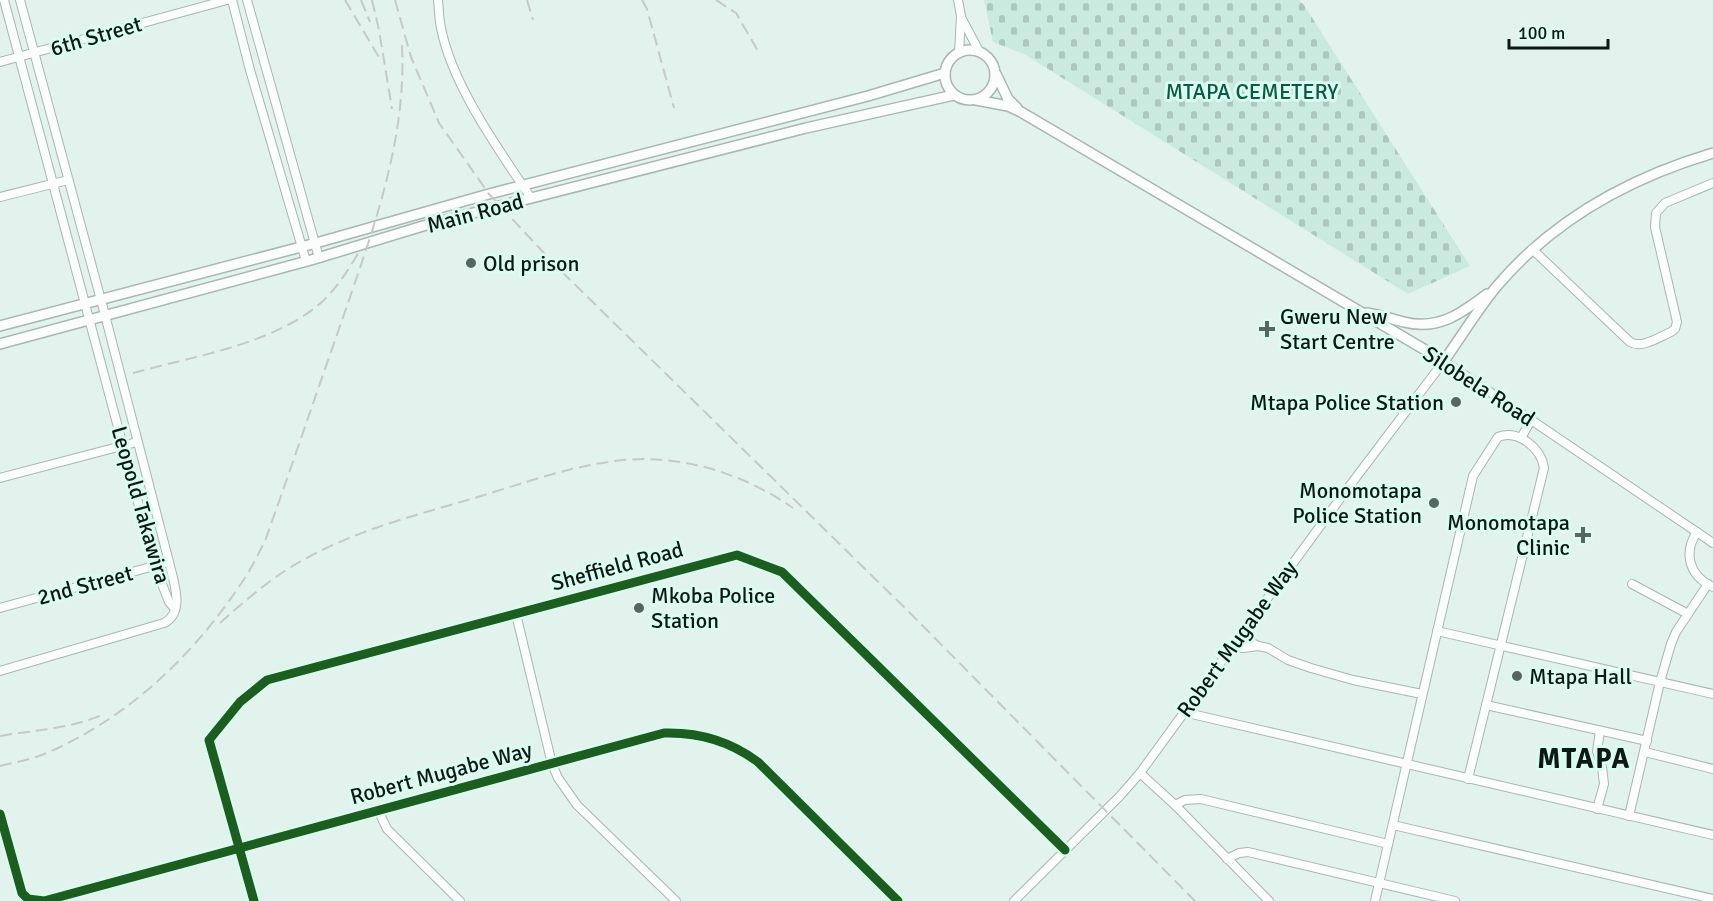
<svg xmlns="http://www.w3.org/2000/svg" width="1713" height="901" viewBox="0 0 1713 901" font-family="Signika,sans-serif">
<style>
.cemetery{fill:url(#cemetery-stones)}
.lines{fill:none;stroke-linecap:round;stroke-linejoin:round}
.minor-casing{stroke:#a9b6b2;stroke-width:10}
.major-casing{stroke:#a9b6b2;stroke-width:12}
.minor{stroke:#fbfdfc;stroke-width:8}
.major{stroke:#fbfdfc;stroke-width:9}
.rail{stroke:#c5c9c8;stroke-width:2;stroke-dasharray:12 6;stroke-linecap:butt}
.cycleway-casing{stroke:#dafbef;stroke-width:13}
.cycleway{stroke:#1b5e20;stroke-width:9}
.poi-dot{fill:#586561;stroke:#dafbef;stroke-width:2}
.labels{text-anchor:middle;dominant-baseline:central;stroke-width:6;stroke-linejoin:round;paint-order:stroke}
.street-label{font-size:22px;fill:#0d1915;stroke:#dafbef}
.park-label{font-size:22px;fill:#0b5947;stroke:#dafbef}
.poi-label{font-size:22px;fill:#0d1915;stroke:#dafbef;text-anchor:start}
.district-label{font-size:28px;font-weight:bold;letter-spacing:1.5px;fill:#0d1915;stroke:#dafbef}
</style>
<defs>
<pattern id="cemetery-stones" width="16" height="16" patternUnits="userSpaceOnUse" patternTransform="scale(1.5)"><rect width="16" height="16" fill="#caeadf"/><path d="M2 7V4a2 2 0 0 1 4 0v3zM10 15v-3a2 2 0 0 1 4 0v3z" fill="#acc8be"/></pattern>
</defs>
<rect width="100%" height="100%" fill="#e2f3ed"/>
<path class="cemetery" d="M984,0H1299L1304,5L1470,266L1408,294L1024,54L993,42Z"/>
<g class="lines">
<defs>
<g id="minor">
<path d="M4,0L155,566L169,602L175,609"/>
<path d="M232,0L250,70L306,261"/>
<path d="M247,0L319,258"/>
<path d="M438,0C439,9 439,19 441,28C452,85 499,150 531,198"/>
<path d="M958,0L961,16L959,53"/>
<path d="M961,17L979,51"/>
<path d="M0,62L227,0"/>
<path d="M0,197L68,180"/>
<path d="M1532,249L1630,342C1642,349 1659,337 1671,332L1675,329L1677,322L1655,227L1656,213L1665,203L1713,183"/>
<path d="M1521,438L1531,420"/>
<path d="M0,478L137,442"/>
<path d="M1697,532C1683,553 1689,576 1713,587"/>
<path d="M1632,584L1688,614"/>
<path d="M0,608L169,562"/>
<path d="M516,614L552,764L558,778L577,805L676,901"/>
<path d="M1437,631L1713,694"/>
<path d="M1239,636L1258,646"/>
<path d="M1231,648H1244L1258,646L1268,648L1288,660L1311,668L1353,680L1422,694"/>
<path d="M0,671L164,623C186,612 173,580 169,562L105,315L20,0"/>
<path d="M1486,705L1647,741"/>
<path d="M1183,712L1713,835"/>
<path d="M1645,752L1713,769"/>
<path d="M1140,773L1175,805L1269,901"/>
<path d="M1175,805L1185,800L1201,799L1388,844"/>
<path d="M1597,809L1604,784L1602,767L1597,751L1600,731"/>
<path d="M378,810L387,829L460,901"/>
<path d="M0,814L22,893L28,899L44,901L664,733C698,732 730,741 758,762L898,901"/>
<path d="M1629,816L1660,682L1671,644L1676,632L1708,584"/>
<path d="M1393,825L1713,899"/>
<path d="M1227,859L1239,853L1248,852L1455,901"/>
<path d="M254,901L209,740L240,702L267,680L737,555L782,572L1065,850"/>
<path d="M1014,901L1120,796L1140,773L1345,492L1444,361L1713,543"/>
<path d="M1375,901L1473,476L1498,437C1518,429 1541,448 1544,468L1468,779"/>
</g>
<g id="major">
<circle cx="970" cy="75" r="25"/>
<path d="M996,74L1008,99L1017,108"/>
<path d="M976,100L1008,106L1021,112L1444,361C1461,337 1478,309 1497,286C1554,219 1629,178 1713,153"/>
<path d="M1367,313C1380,315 1392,319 1404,322C1438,331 1462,313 1487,294"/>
<path d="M0,326L316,243L489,194L868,96L945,73"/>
<path d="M0,344L311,260L423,226L500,206L806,128L954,95"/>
</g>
</defs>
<use href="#minor" class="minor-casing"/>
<use href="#major" class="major-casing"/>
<use href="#minor" class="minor"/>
<use href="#major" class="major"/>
<g class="rail">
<path d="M345,0L380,59"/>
<path d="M361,0L370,22"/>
<path d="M372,0L379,30L392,109"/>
<path d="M395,0L411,57L439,123L489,194L557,267L910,613L1195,901"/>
<path d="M527,0L533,20"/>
<path d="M642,0L647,9L674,108"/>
<path d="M716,0L736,13L758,51"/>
<path d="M133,373C194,356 277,344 324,300C338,286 349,269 359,252"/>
<path d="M220,623C246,600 272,577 303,560C358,529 421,514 481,496C537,479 604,454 663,460C710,464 754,481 793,508"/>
<path d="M0,736C35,730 69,729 102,715"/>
<path d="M0,766C16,762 34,759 49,752C127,718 193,656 240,585C250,572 257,556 265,541C290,471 314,400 339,329C370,238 407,144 402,45"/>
</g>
<defs>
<g id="cycleway">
<path d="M0,814L22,893L28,899L44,901L664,733C698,732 730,741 758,762L898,901"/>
<path d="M254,901L209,740L240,702L267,680L737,555L782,572L1065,850"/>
</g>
</defs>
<use href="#cycleway" class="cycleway-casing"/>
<use href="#cycleway" class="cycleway"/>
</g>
<g class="poi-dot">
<circle cx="471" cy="263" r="6"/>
<path d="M1264 320h6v6h6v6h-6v6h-6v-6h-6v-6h6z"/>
<circle cx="1456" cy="402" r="6"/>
<circle cx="1434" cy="503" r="6"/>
<path d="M1580 526h6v6h6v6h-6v6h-6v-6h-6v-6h6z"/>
<circle cx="639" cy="608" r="6"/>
<circle cx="1517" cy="676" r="6"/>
</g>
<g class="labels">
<g class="street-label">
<text transform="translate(96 36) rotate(-16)">6th Street</text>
<text transform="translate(475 213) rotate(-15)">Main Road</text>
<text transform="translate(1479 386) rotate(33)">Silobela Road</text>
<text transform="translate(141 505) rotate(74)">Leopold Takawira</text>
<text transform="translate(617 566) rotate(-15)">Sheffield Road</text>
<text transform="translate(85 585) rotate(-15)">2nd Street</text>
<text transform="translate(1237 639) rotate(-54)">Robert Mugabe Way</text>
<text transform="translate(441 773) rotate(-15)">Robert Mugabe Way</text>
</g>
<g class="park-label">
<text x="1252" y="91">MTAPA CEMETERY</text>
</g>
<g class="poi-label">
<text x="483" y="263">Old prison</text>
<text x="1280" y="316">Gweru New<tspan x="1280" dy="25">Start Centre</tspan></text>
<text x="1444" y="402" text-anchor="end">Mtapa Police Station</text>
<text x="1422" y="490" text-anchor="end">Monomotapa<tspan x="1422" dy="25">Police Station</tspan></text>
<text x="1570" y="522" text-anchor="end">Monomotapa<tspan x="1570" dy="25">Clinic</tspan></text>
<text x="651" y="595">Mkoba Police<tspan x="651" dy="25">Station</tspan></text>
<text x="1529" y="676">Mtapa Hall</text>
</g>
<g class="district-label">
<text x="1584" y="759">MTAPA</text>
</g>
</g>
<path d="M1509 39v9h99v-9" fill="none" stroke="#0d1915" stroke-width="3"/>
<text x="1518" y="39" font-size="18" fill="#0d1915" stroke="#dafbef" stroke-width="4.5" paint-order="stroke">100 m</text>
</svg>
